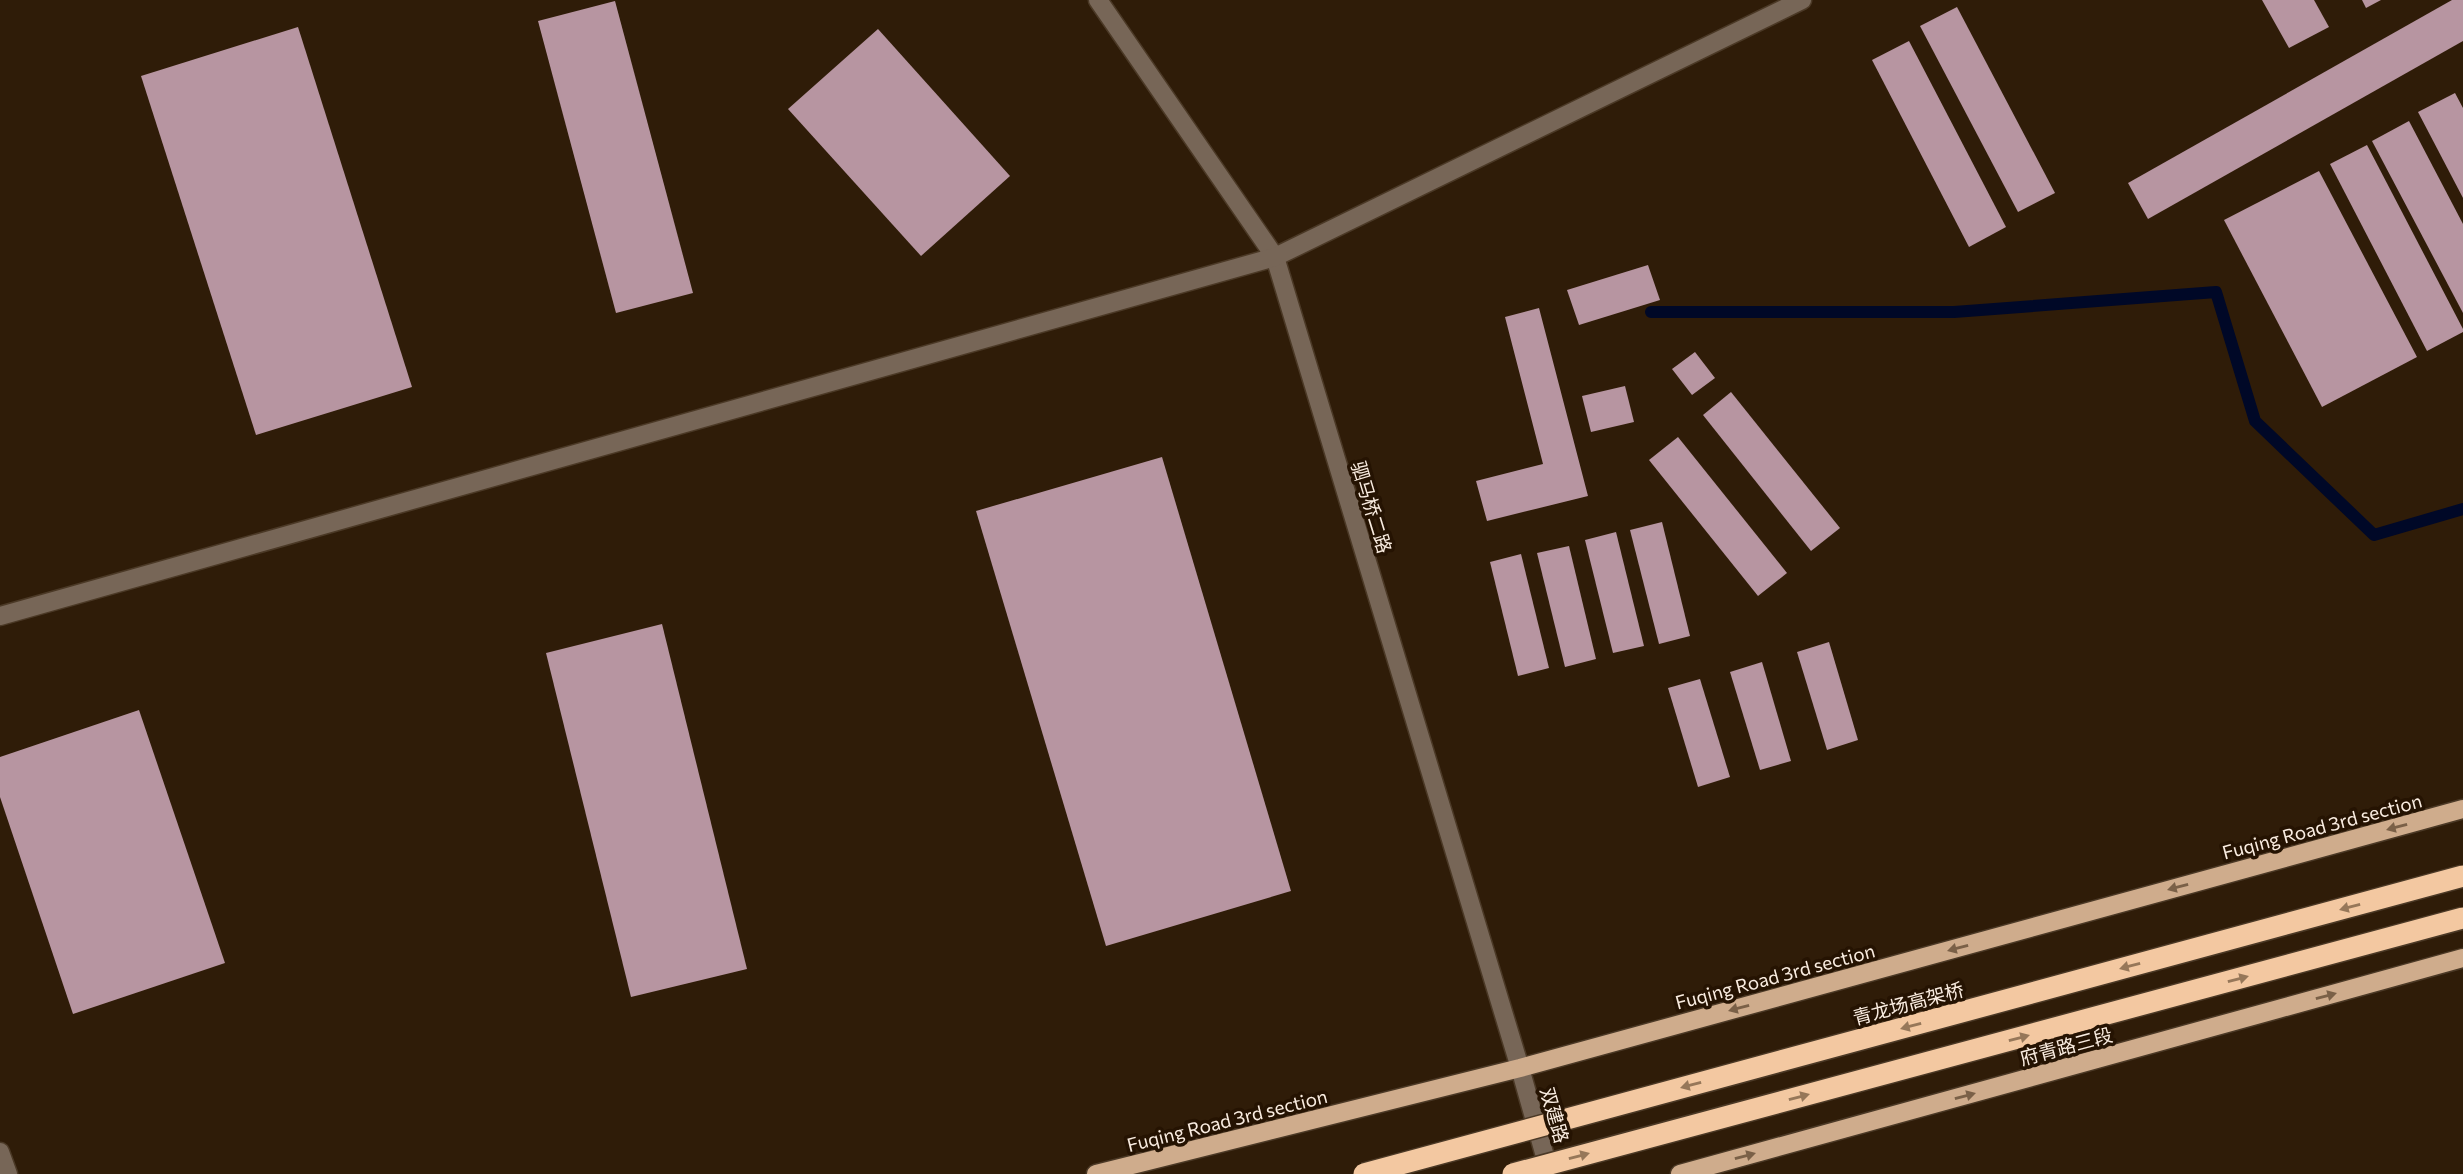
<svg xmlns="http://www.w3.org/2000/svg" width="2463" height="1174" viewBox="0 0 2463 1174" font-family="Commissioner,'Noto Sans SC',sans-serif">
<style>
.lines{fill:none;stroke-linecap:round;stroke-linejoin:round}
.stream{stroke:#000827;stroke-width:12}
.building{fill:#b795a1}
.minor-casing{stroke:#4b3926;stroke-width:21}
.major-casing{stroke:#4b3926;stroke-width:21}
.minor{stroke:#776657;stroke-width:18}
.major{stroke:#cfac8c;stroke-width:18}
.highway-bridge-casing{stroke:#4b3926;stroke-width:24;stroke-linecap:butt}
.highway-bridge{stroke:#f3c8a1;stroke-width:21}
.oneway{fill:#7a6047}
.oneway2{fill:#967759}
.labels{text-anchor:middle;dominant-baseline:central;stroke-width:7;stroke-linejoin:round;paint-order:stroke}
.street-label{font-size:19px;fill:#faede1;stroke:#251302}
</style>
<rect width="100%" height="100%" fill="#2f1c08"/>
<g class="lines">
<path class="stream" d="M1651,312H1954L2216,292L2255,421L2374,535L2463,509"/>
</g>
<g class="building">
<path d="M2262,0H2314L2329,27L2289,48Z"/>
<path d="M2362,0H2381L2366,8Z"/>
<path d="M2452,0H2463V41L2148,219L2128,183Z"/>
<path d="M615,1L693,293L616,313L538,21Z"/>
<path d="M1957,7L2055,193L2018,212L1920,26Z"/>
<path d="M298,27L412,387L256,435L141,76Z"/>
<path d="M878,29L1010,176L921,256L788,109Z"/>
<path d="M1909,41L2006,227L1969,247L1872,60Z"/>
<path d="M2455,93L2463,108V198L2418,112Z"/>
<path d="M2409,121L2463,224V313L2372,141Z"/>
<path d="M2367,145L2463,329V332L2427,351L2330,164Z"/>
<path d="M2319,171L2417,357L2322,407L2224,220Z"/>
<path d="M1648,265L1660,300L1579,325L1567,290Z"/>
<path d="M1539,308L1588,496L1487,521L1476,481L1543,464L1505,317Z"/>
<path d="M1695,352L1715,378L1692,395L1672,369Z"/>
<path d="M1625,386L1634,422L1591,432L1582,396Z"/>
<path d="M1731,392L1840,528L1811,551L1703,415Z"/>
<path d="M1678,437L1787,573L1758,596L1649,460Z"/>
<path d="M1162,457L1291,891L1106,946L976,511Z"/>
<path d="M1662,522L1690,636L1659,644L1630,530Z"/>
<path d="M1616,532L1644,646L1613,653L1585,540Z"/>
<path d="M1569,546L1596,659L1565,667L1537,553Z"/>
<path d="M1521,554L1549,668L1518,676L1490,562Z"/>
<path d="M662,624L747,969L631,997L546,653Z"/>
<path d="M1829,642L1858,740L1827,750L1797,652Z"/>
<path d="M1762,662L1791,761L1760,770L1730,672Z"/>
<path d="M1700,679L1730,777L1698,787L1668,688Z"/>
<path d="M139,710L225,963L73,1014L0,797V757Z"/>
</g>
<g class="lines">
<defs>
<g id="minor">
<path d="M1098,0L1275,257L1520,1068L1550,1174"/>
<path d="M0,616L1275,257L1802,0"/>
<path d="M0,1152L8,1174"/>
</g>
<g id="major">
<path d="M1096,1174L1520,1068L2463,809"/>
<path d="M1680,1174L2463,958"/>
</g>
</defs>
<use href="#minor" class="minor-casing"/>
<use href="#major" class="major-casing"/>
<use href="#minor" class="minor"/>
<use href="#major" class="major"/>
<defs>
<g id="highway-bridge">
<path d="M1364,1174L2463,876"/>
<path d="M1513,1174L2463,918"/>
</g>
</defs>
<use href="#highway-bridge" class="highway-bridge-casing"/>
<use href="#highway-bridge" class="highway-bridge"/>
</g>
<defs><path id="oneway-solid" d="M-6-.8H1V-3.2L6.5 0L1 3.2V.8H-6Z" transform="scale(1.75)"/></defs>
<g class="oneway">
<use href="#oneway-solid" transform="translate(2397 827) rotate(165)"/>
<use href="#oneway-solid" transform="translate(2178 887) rotate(165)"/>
<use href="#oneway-solid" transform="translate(1958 948) rotate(165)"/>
<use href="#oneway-solid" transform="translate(2326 996) rotate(-15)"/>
<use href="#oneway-solid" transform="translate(1739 1008) rotate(165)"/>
<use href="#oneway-solid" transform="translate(1965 1096) rotate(-15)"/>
<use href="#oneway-solid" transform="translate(1745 1156) rotate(-15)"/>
</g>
<g class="oneway2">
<use href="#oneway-solid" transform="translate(2350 907) rotate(165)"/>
<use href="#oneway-solid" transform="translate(2130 966) rotate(165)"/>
<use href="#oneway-solid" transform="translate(2238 979) rotate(-15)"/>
<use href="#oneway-solid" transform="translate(1911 1026) rotate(165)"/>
<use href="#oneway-solid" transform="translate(2019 1038) rotate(-15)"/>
<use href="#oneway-solid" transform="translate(1691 1085) rotate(165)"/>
<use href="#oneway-solid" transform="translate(1799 1097) rotate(-15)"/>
<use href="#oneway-solid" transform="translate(1579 1156) rotate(-15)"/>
</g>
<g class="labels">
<g class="street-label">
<text transform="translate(1372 507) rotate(73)">驷马桥二路</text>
<text transform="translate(2322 826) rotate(-15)">Fuqing Road 3rd section</text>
<text transform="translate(1775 976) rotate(-15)">Fuqing Road 3rd section</text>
<text transform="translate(1908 1003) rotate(-15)">青龙场高架桥</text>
<text transform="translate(2066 1046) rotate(-15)">府青路三段</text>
<text transform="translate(1555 1115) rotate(74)">双建路</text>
<text transform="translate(1227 1120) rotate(-14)">Fuqing Road 3rd section</text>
</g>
</g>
</svg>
